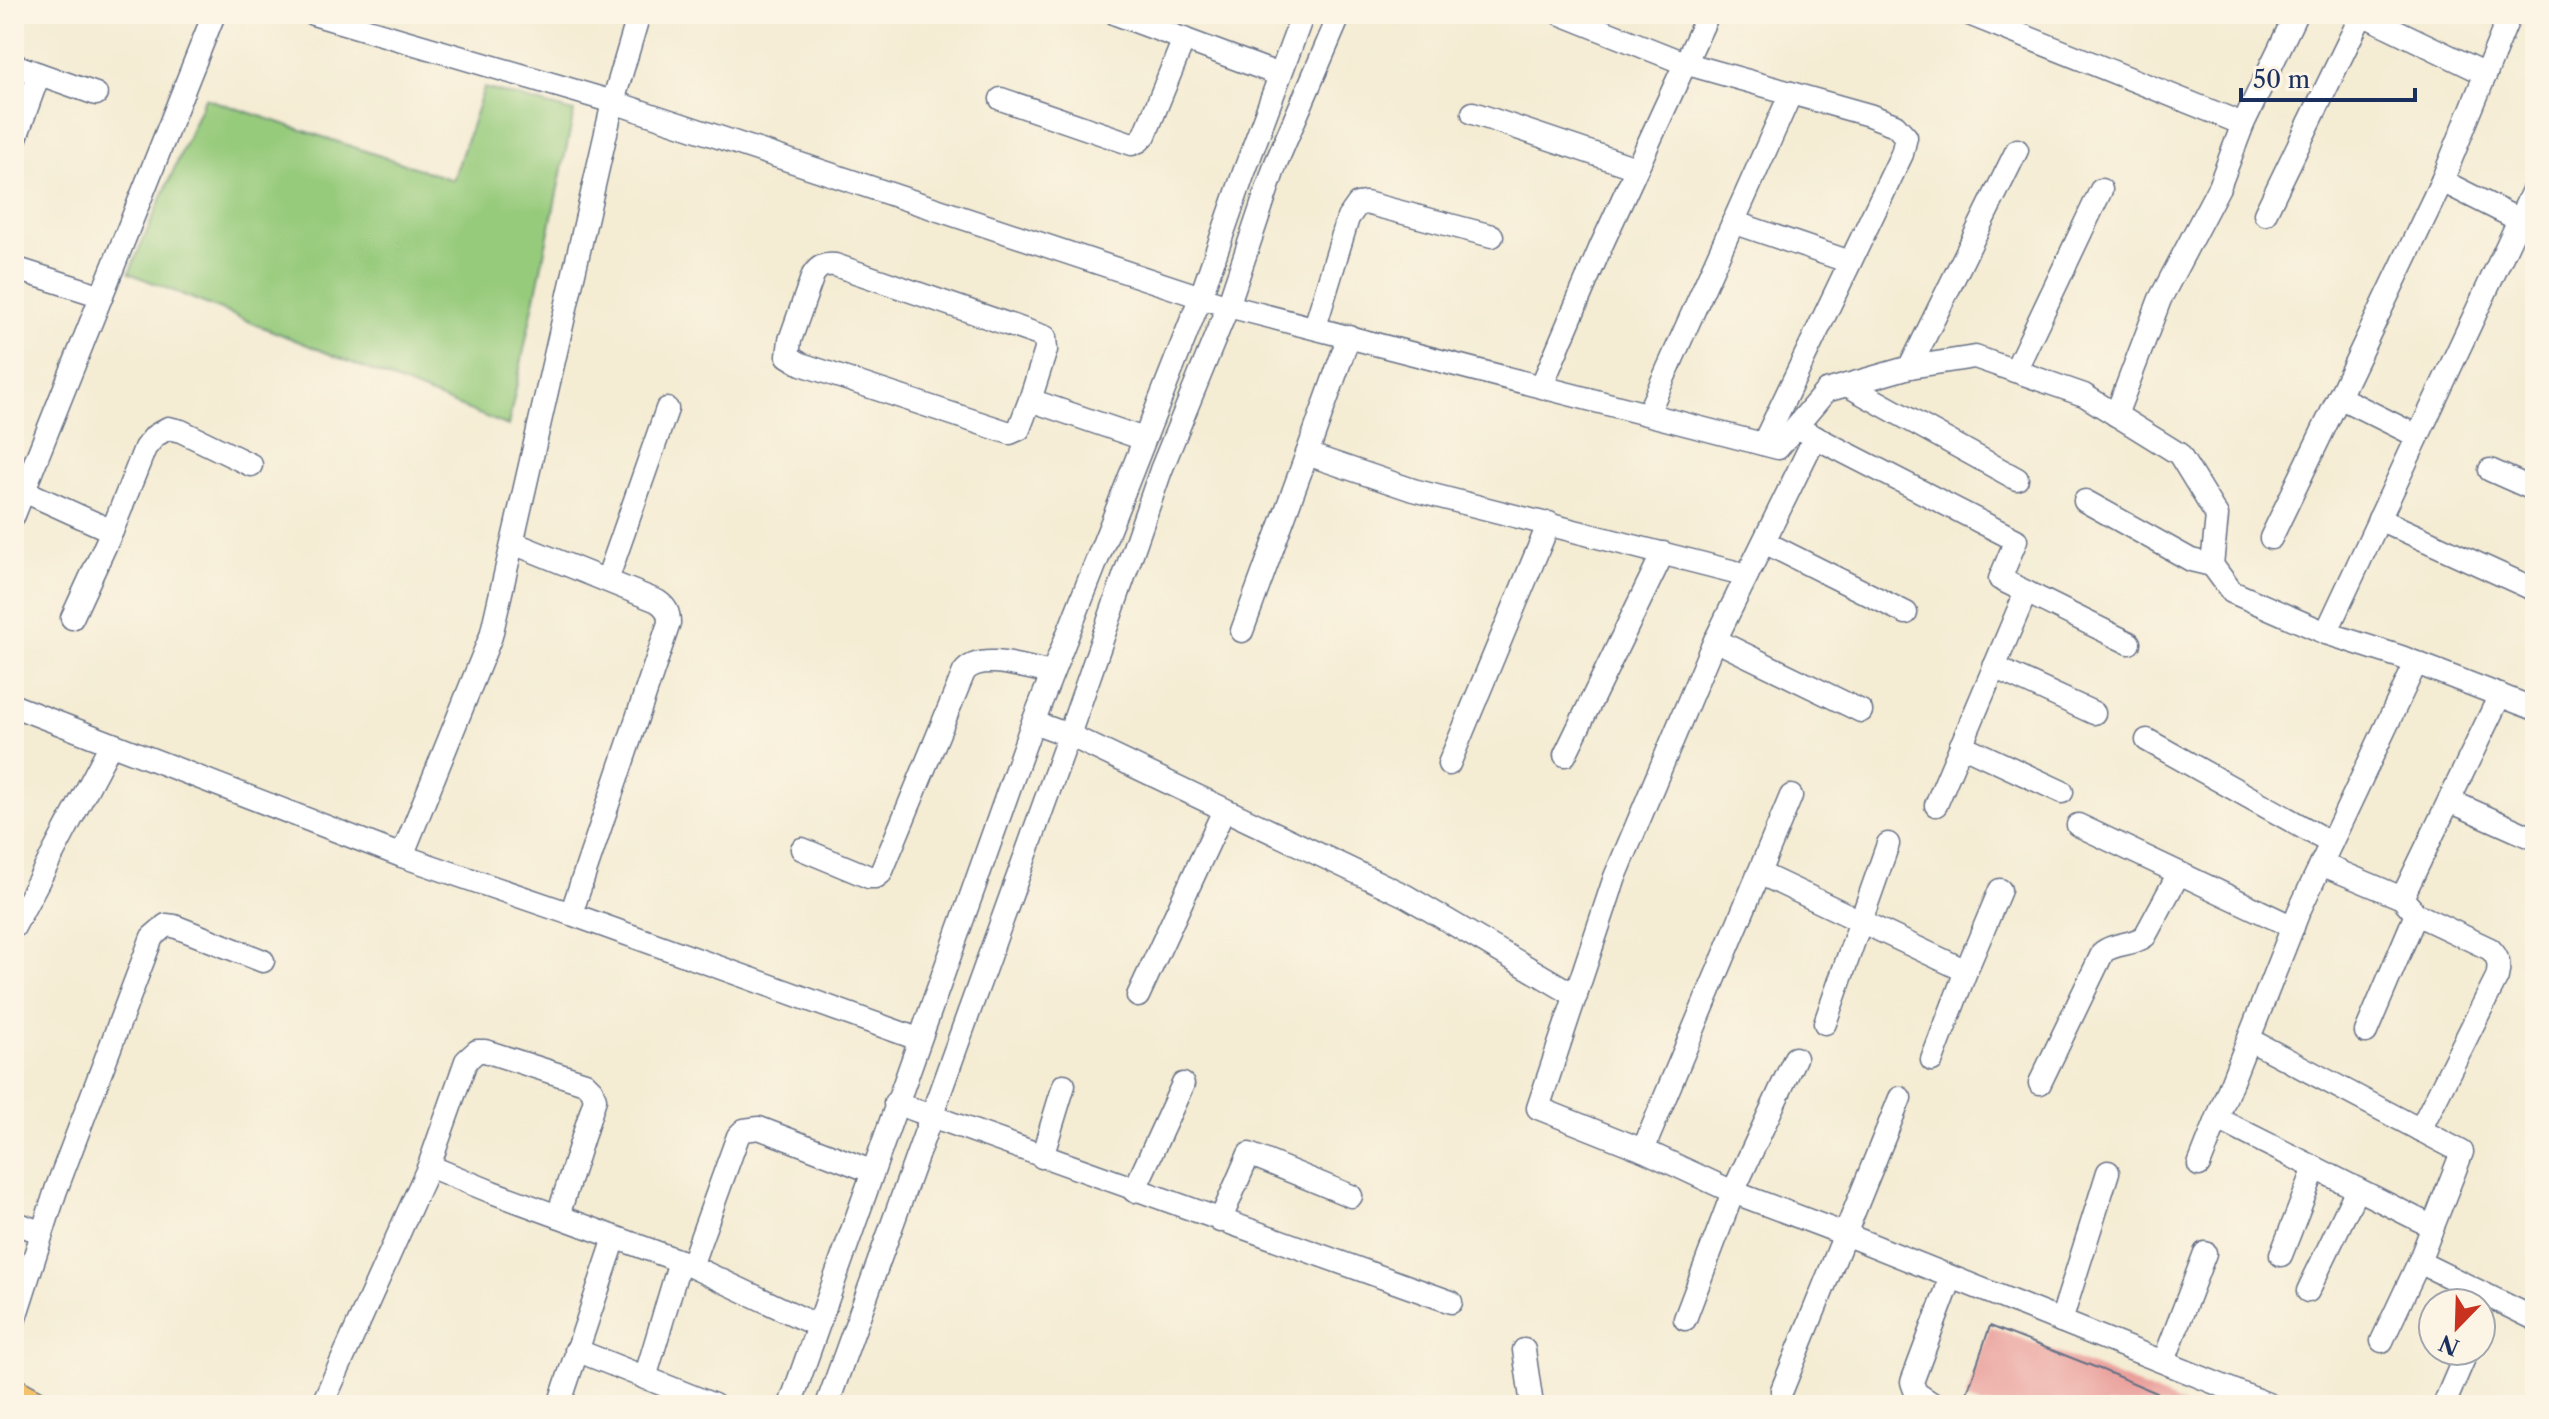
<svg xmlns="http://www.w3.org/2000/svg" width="2549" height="1419" viewBox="0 0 2549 1419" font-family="'Libre Caslon Text',serif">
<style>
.green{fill:#97cb7c;stroke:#597d6d;stroke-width:2}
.building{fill:#e99d9a}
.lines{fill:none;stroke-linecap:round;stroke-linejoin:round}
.minor-casing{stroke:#677187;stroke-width:25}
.major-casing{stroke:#677187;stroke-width:33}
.minor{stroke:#fff;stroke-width:22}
.major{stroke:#f4c26a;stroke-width:30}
</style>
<rect width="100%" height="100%" fill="#fcf5e5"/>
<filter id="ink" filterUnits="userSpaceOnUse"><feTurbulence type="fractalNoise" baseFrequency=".0125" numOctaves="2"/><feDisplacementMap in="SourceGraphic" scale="16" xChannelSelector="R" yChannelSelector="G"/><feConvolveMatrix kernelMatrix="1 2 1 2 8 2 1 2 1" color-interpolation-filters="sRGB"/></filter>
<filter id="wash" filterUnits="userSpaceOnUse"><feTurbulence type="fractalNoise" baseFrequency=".006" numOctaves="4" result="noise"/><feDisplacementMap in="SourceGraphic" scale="32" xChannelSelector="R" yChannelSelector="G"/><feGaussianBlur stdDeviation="1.8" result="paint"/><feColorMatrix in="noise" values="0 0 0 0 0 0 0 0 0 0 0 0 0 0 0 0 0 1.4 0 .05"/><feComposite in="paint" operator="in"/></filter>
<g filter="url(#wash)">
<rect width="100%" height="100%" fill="#f4ecd3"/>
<path class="green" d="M484,88L574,112L508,426L129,273L205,98L453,180Z"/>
<g id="blocks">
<path class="building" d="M1990,1326L2105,1371L2185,1405H1982L1965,1399Z"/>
</g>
</g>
<g filter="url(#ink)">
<use href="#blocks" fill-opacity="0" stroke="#677187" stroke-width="2"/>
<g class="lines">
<defs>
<g id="minor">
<path d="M313,14L613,102L1228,306L1778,448L1826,391L1910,367L1975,357L2084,395L2179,454L2217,516L2212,565L2232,592L2326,633L2401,657L2535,709"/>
<path d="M1116,14L1280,75"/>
<path d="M1561,14L1684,63L1869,115L1895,125L1906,137L1902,154L1763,444"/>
<path d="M1969,14L2243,124"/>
<path d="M2362,14L2486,74"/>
<path d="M14,65L96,94"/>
<path d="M1001,99L1132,144L1139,141L1145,135L1184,39"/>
<path d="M1473,113L1636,168"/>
<path d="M14,143L39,74"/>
<path d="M2442,181L2535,228"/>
<path d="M2265,214L2362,14"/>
<path d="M1733,222L1850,262"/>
<path d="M14,268L102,296"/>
<path d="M1315,327L1348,218L1358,204L1366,203L1492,236"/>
<path d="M1349,336L1307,454L1413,490L1747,575"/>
<path d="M1910,367L2017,150"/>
<path d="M2015,371L2101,190"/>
<path d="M1542,385L1602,244L1708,14"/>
<path d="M1847,385L2017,479"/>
<path d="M1030,400L1046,350L1045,337L835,265C824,264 819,266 813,275L790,340L788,356L801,364L1010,433L1019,429L1030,400L1144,439"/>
<path d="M1648,413L1791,93"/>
<path d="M2116,415L2160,299L2219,187L2243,124L2296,14"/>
<path d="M1803,431L2016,540L2000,579L2129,643"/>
<path d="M2417,436L2339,397L2442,181L2510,14"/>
<path d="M1815,437L1709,653L1615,877L1538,1108L1643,1150L1733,1192L1847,1235L2270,1405"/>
<path d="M2490,470L2535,490"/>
<path d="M24,491L112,531"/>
<path d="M2085,501L2191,560L2212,565"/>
<path d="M14,515L214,14"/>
<path d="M2379,519L2535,590"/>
<path d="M2271,538L2339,397"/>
<path d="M1764,542L1906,613"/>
<path d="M607,580L667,409"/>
<path d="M72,618L112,531L145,448L155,436L168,428L181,431L251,465"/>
<path d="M1242,631L1307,454"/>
<path d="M2326,633L2535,186"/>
<path d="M1715,640L1861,711"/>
<path d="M1994,667L2094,713"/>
<path d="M14,706L402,856L571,914L669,623C669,612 666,607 657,601L513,543"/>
<path d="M1033,722L1069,735L1406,896L1576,996"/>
<path d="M2147,740L2331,843"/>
<path d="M1961,745L2062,792"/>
<path d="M1565,755L1663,553"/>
<path d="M1449,764L1549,523"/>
<path d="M2450,801L2535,839"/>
<path d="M1936,805L2026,592"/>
<path d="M2078,825L2293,927"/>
<path d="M802,849L869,877H876L881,873L964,672C980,651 1028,669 1052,673"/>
<path d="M402,856L491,636L613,102L639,14"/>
<path d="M2321,864L2402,898L2416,914L2490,949C2499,958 2500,964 2497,977L2420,1130"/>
<path d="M1759,873L1966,971L1932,1060"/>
<path d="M2402,898L2500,695"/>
<path d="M571,914L918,1039"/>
<path d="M14,927L111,744"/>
<path d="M1966,971L2000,890"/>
<path d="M1138,996L1224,810"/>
<path d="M1825,1023L1888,844"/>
<path d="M2366,1032L2416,914"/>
<path d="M2250,1040L2462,1152L2419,1262L2535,1319"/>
<path d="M2040,1083L2103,952C2116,942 2132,946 2145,936L2179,873"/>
<path d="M895,1103L1451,1302"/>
<path d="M2218,1119L2433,1227"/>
<path d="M1643,1150L1791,796"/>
<path d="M1042,1157L1064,1085"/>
<path d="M2199,1165L2299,911L2416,663"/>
<path d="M429,1166L492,1192L680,1261L816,1325"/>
<path d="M1134,1191L1183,1084"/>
<path d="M1220,1221L1249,1154L1351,1196"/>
<path d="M14,1222L42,1233"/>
<path d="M2281,1255L2315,1168"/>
<path d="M691,1266L738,1136L744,1130L759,1128L871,1171"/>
<path d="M2308,1291L2357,1189"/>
<path d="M1685,1319L1733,1192L1795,1058"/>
<path d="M14,1321L56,1190L152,937L166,925L174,926L263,961"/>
<path d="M2061,1321L2108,1172"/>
<path d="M2382,1341L2419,1262"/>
<path d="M576,1350L714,1405"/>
<path d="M1524,1350L1532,1405"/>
<path d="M2164,1361L2205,1253"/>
<path d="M645,1378L680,1261"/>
<path d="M1782,1390L1900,1098"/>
<path d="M2446,1400L2467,1351"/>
<path d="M322,1405L429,1166L466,1061L477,1051H485L585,1083L592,1090L595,1099L558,1216"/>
<path d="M559,1405L615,1238"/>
<path d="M790,1405L1030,730L1201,296L1243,175L1303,14"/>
<path d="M827,1405L1069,735L1161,470L1228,306L1276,163L1340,14"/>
<path d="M1934,1405L1916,1393L1912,1382L1951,1278"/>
</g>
<path id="major" d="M14,1393L36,1405"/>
</defs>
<use href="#minor" class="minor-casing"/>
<use href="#major" class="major-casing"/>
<use href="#minor" class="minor"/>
<use href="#major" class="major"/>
</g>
</g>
<rect width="2549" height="1419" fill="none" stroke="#fcf5e5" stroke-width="48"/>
<g transform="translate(2457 1327) rotate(203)"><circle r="38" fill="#fcf5e5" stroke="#a2a6af" stroke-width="2"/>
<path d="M0-6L14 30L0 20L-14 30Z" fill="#c8321e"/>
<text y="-12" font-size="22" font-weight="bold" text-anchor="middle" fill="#1b2f5e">N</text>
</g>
<path d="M2241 88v12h174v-12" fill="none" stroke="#1b2f5e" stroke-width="4"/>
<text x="2253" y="88" font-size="24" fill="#1b2f5e" stroke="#fcf5e5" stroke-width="6" paint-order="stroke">50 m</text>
</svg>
